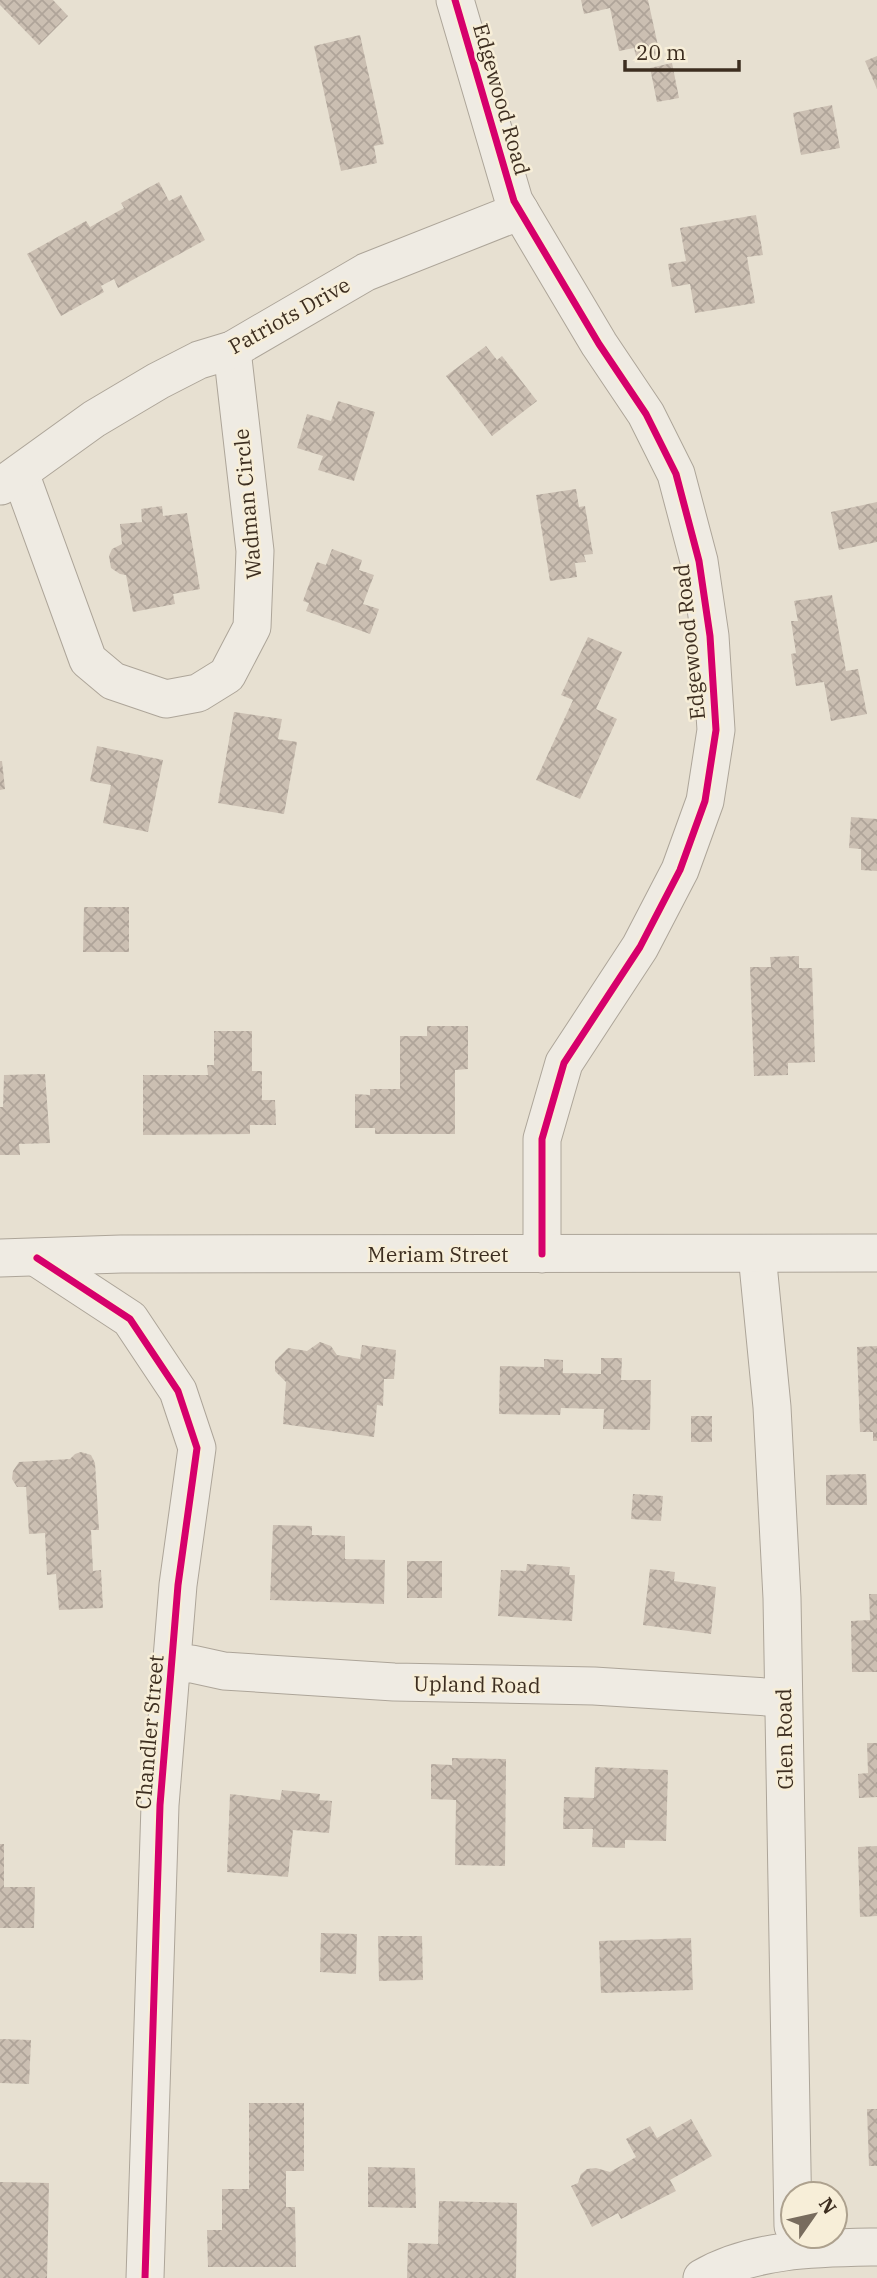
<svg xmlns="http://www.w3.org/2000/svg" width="877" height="2278" viewBox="0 0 877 2278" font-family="'IBM Plex Serif',serif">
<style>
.building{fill:url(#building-cross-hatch)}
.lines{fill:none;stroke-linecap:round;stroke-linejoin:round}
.minor-casing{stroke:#ada599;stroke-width:39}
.minor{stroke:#efebe3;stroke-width:37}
.cycleway-casing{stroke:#f7eed8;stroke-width:11}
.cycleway{stroke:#d6006c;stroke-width:7}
.labels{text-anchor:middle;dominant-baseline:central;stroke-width:5;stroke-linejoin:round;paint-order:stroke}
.street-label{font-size:21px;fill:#3d2e20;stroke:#f7eed8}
</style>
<defs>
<pattern id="building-cross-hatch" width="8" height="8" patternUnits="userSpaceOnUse" patternTransform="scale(1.75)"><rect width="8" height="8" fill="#cbbfb2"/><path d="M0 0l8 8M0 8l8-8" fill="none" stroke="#afa499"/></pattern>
</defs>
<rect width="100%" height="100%" fill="#e7e0d1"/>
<g class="building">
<path d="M0,0H53L68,16L39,45L0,5Z"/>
<path d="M581,0H648L660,55L637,60L634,48L619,51L610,8L584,14Z"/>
<path d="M360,35L384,144L374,146L377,163L341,171L314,46Z"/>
<path d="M877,56V89L865,61Z"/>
<path d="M672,63L679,98L657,102L650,68Z"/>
<path d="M832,105L840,148L801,155L793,113Z"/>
<path d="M159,182L169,201L181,195L205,240L118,288L114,279L101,286L104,292L61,316L27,254L86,221L90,227L124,208L121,203Z"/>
<path d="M756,215L763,255L747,257L755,303L695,313L690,284L672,287L668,264L686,261L680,228Z"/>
<path d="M486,346L497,360L502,356L537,401L492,436L446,376Z"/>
<path d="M338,401L375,412L354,481L318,470L323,456L297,448L307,414L331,421Z"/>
<path d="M576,489L579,507L585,506L593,554L584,555L586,562L575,563L577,577L550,581L536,495Z"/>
<path d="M877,502V542L839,550L831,512Z"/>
<path d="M162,506L163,516L187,513L200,589L173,594L175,604L133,612L126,575L120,574L111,568L109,556L112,549L122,544L120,524L142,522L141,509Z"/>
<path d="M332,549L362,560L359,570L374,575L363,604L379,609L370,634L306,611L309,603L303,601L317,562L326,565Z"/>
<path d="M832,595L846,671L858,669L867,714L831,721L824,682L796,686L791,654L796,653L791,621H798L794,601Z"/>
<path d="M588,637L622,652L596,709L617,719L580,799L536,780L573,700L561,695Z"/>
<path d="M234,712L282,719L278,739L297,742L284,814L218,803Z"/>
<path d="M97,746L163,760L148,832L103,823L111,785L90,781Z"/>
<path d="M0,761H2L5,789L0,790Z"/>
<path d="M851,817L877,819V871L861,870V849L849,848Z"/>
<path d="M84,907H129V952H83Z"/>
<path d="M799,956V968H812L815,1062L788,1063V1075L754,1076L750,967H771L770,957Z"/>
<path d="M427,1026H468V1069L455,1070V1134H375V1128H355V1094L370,1095V1089H400V1036H427Z"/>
<path d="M214,1031H252V1071H262V1100H275L276,1125H250V1134L143,1135V1075H208L207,1065H214Z"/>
<path d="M45,1074L50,1143L19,1144L20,1155H0V1107H3L4,1075Z"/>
<path d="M320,1342L331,1346L337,1355L360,1359L362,1345L396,1350L394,1379H384L383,1406L377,1405L374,1437L283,1424L286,1382L275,1371V1361L288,1348L307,1351Z"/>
<path d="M877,1346V1441H873V1432H860L857,1347Z"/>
<path d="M601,1358H622L621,1380H651L650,1430L603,1429L604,1409L561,1408L560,1415L499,1414L500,1366L544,1367V1359L563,1360V1373L601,1374Z"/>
<rect x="691" y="1416" width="21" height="26"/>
<path d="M81,1452L91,1455L95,1463L99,1530H91L93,1571L101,1570L103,1608L59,1610L56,1574L47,1575L45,1533L29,1534L26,1487H17L12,1479L13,1471L19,1462L70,1459L75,1454Z"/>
<path d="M866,1474L867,1505H826V1475Z"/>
<path d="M633,1494L663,1496L661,1521L631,1519Z"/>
<path d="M273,1525L312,1526V1535L345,1536V1559L385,1560L384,1604L270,1600Z"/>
<rect x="407" y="1561" width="35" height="37"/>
<path d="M527,1564L570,1567L569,1575H575L572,1621L498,1616L501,1570L526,1571Z"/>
<path d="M650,1569L675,1572L674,1581L716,1587L711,1634L643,1625Z"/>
<path d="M869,1594H877V1672H852L851,1621L870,1620Z"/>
<path d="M867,1743H877V1797L859,1798L858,1774L868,1773Z"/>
<path d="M452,1758L506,1759L505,1866L455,1865L456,1800L431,1799V1764L452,1765Z"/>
<path d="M595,1767L668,1770L666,1841L625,1840V1848L592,1847L593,1829H563L564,1797L594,1798Z"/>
<path d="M282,1790L320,1794L319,1800L332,1801L329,1833L293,1830L288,1877L227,1872L230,1794L280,1800Z"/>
<path d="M0,1844H4V1887H35L34,1928H0Z"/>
<path d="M877,1846V1916L860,1917L858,1847Z"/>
<path d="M321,1933L357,1934L356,1974L320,1972Z"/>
<path d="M378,1936H422L423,1980L379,1981Z"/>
<path d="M691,1938L693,1990L601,1993L599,1941Z"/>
<path d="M0,2039L31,2040L29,2084L0,2083Z"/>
<path d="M249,2103H304V2171H286V2207H295L296,2267H208L207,2230H222V2189H249Z"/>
<path d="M867,2109H877V2166H869Z"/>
<path d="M691,2119L712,2156L670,2180L676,2191L621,2219L618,2213L592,2227L571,2186L578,2183L581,2174L587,2169L596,2168L610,2172L636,2157L626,2139L650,2126L657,2138Z"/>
<path d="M368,2167L415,2168L416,2208L368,2207Z"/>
<path d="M0,2182L49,2183L47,2278H0Z"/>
<path d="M439,2201L517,2203L516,2278H407L408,2243L438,2244Z"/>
</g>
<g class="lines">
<defs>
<g id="minor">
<path d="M455,0L514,201L599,344L646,414L676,474L699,561L710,636L716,730L705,801L680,870L640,947L564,1063L542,1139V1254"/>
<path d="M20,473L88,660L113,681L166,699L198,693L227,675L250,631L252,627L255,551L232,350"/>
<path d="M1,486L94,419L158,381L199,360L232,350L366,272L520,211"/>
<path d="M757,1254L772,1407L782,1598L793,2226"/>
<path d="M0,1258L121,1254L877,1253"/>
<path d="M37,1258L130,1319L178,1391L197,1448L178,1585L160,1805L145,2278"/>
<path d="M172,1664H192L224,1671L394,1682L594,1686L783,1698"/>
<path d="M702,2278C754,2248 819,2248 877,2247"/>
</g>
</defs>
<use href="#minor" class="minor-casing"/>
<use href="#minor" class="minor"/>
<defs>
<g id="cycleway">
<path d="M455,0L514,201L599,344L646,414L676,474L699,561L710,636L716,730L705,801L680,870L640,947L564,1063L542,1139V1254"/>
<path d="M37,1258L130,1319L178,1391L197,1448L178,1585L160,1805L145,2278"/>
</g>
</defs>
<use href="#cycleway" class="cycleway-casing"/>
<use href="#cycleway" class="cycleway"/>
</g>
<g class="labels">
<g class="street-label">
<text transform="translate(502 99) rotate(74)">Edgewood Road</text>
<text transform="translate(289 315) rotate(-29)">Patriots Drive</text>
<text transform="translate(247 504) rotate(-95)">Wadman Circle</text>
<text transform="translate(689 642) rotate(-96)">Edgewood Road</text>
<text x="438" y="1254">Meriam Street</text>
<text transform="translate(477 1684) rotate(1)">Upland Road</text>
<text transform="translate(149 1732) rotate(-85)">Chandler Street</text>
<text transform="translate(784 1739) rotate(-91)">Glen Road</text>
</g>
</g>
<g transform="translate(814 2215) rotate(56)"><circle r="33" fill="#f7eed8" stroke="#ada18e" stroke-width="2"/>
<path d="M0-5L12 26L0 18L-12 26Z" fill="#786c5e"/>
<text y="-10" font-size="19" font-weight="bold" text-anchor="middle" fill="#3d2e20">N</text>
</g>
<path d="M625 60v10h114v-10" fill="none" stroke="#3d2e20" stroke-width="3.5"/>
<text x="636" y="60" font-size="21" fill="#3d2e20" stroke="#f7eed8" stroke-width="5" paint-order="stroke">20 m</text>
</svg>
